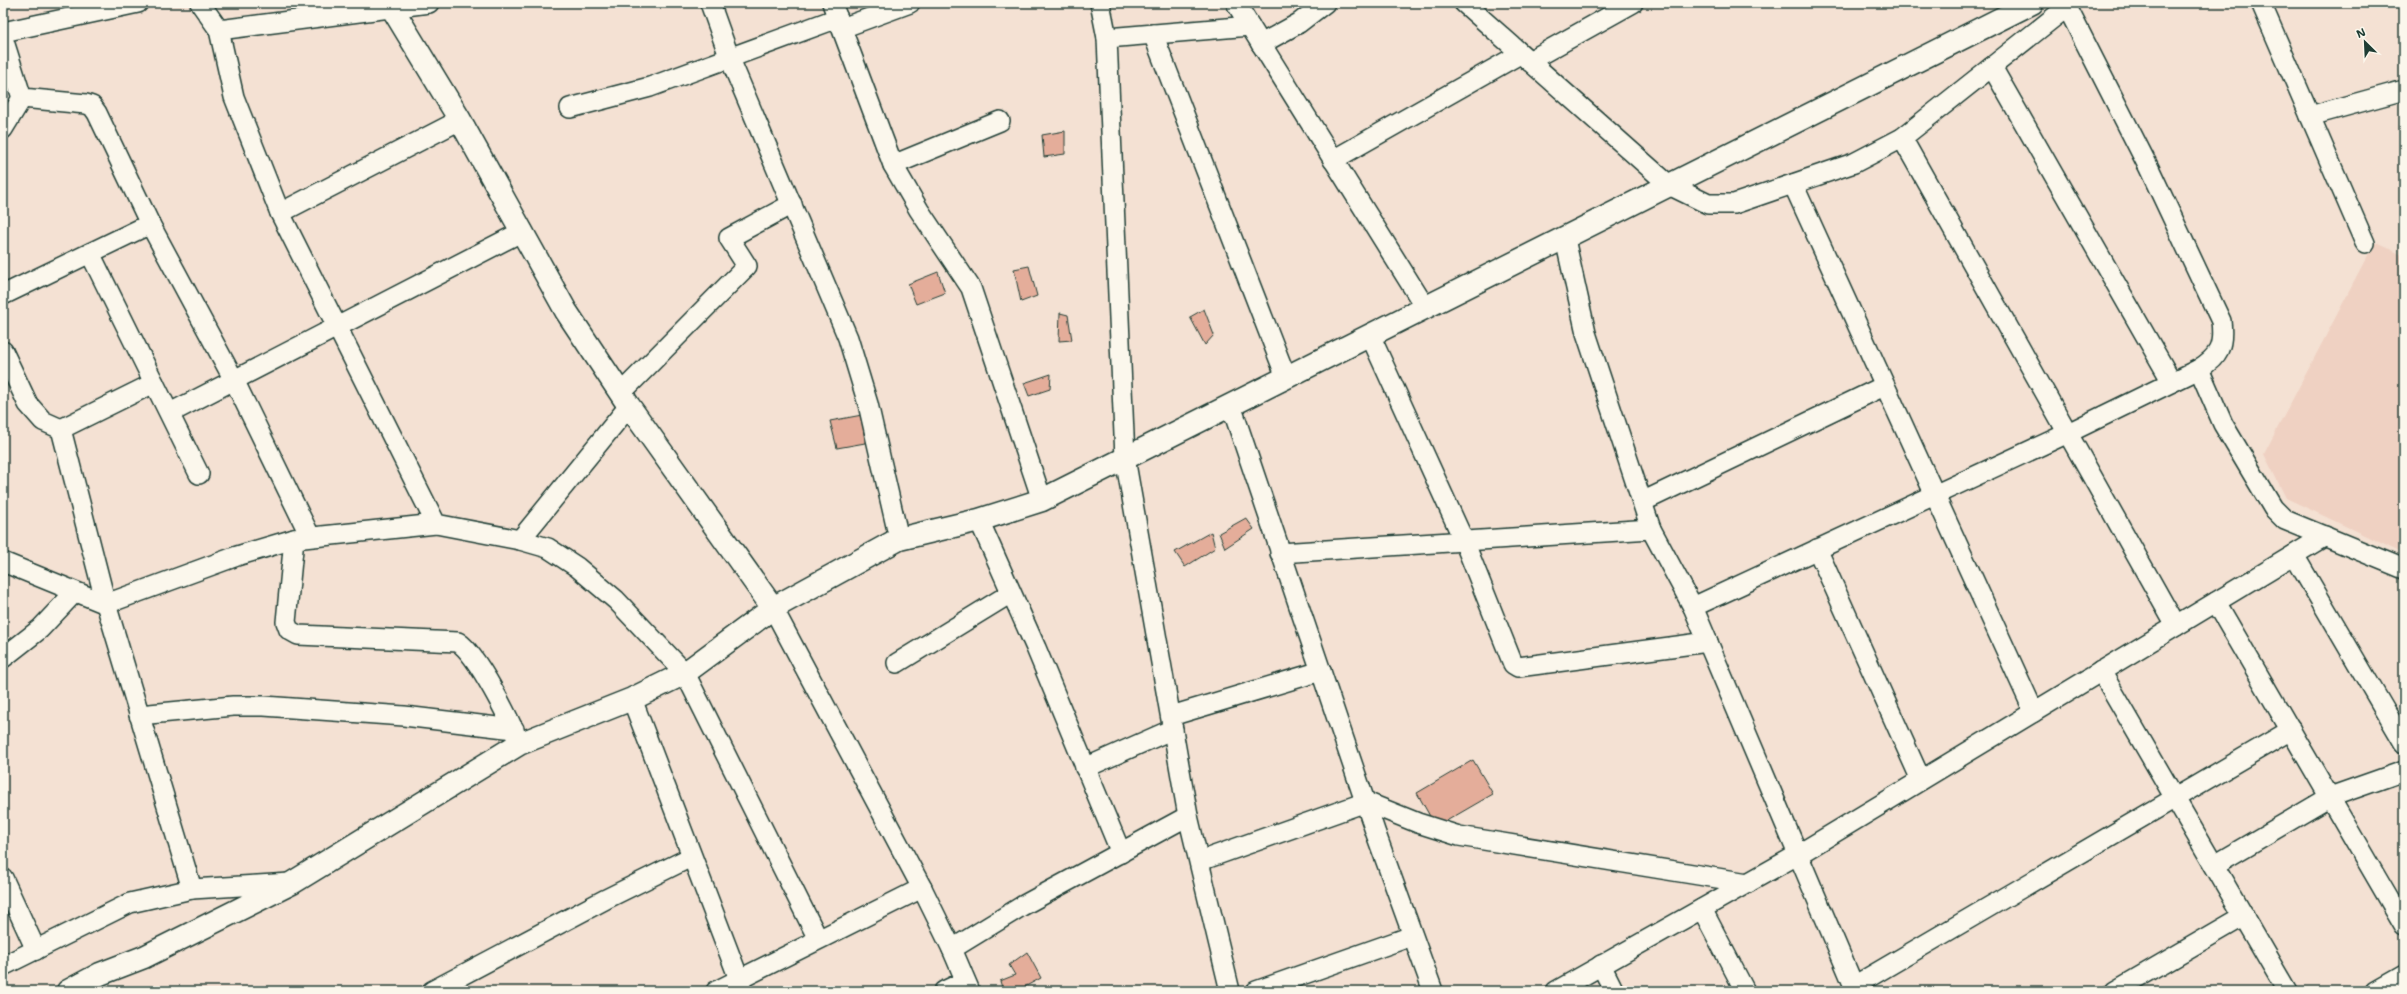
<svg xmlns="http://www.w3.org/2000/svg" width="2407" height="994" viewBox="0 0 2407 994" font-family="'Shantell Sans',sans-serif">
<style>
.built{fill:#efd1c2}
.building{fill:#e4ad9a;stroke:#1f3d34}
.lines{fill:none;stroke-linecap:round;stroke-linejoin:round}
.street-casing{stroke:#1f3d34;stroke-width:22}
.secondary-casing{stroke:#1f3d34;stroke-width:25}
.street{stroke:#fbf7ec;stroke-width:19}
.secondary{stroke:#fbf7ec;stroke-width:22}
</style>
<rect width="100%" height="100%" fill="#f4e1d3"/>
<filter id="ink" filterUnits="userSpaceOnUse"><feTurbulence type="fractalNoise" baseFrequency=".025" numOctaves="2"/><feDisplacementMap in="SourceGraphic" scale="8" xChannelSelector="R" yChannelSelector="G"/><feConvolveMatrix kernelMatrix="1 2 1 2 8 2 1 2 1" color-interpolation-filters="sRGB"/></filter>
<g filter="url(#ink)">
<path class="built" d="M2375,242L2404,256V554L2286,498L2264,454Z"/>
<g class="building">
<path d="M1065,131V154L1044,157L1042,135Z"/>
<path d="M1029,266L1037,296L1021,302L1014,269Z"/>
<path d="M938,272L945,293L916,304L908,284Z"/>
<path d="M1204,309L1214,335L1205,345L1190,317Z"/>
<path d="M1060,313L1068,315L1072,340L1059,341Z"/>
<path d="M1051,374L1050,389L1029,396L1024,383Z"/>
<path d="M862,415L865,443L837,448L830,421Z"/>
<path d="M1246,518L1254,529L1225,548L1219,533Z"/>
<path d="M1211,532L1215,548L1185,567L1175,552Z"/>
<path d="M1473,760L1493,794L1436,827L1417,793Z"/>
<path d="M1027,952L1041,978L1017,991H1003L1000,981L1015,975L1009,965Z"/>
</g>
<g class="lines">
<defs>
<g id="street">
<path d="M200,3L219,30L234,97L280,213L436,524L520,540L548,548L577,567L616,600L685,673L818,939"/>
<path d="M710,3L730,59L848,338L868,404L899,539"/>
<path d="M832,3L893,165L919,210L971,288L1042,500"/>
<path d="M1100,3L1107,38L1125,458L1188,816L1230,991"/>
<path d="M1236,3L1250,26"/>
<path d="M1464,3L1669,185L1708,204H1734L1854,163L1902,138L2067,7"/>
<path d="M2261,3L2365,243"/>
<path d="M842,28L910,3"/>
<path d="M219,30L429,3"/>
<path d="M3,32L138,3"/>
<path d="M1153,34L1286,377"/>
<path d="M3,38L22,98L86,104L92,106L97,113L150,224L234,380L310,536"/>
<path d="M1107,38L1250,26L1425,307"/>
<path d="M1261,44L1299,23L1325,3"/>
<path d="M1529,61L1633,3"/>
<path d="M1992,67L2172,382"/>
<path d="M570,108L650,87L838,18"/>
<path d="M2310,116L2404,90"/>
<path d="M3,129L22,98"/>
<path d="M1902,138L2176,626"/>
<path d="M1333,160L1520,54"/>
<path d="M893,165L1000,121"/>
<path d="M1793,184L2034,712"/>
<path d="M280,213L460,120"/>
<path d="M1565,239L1586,333L1651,529L1693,607L1856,991"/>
<path d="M90,253L199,474"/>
<path d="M3,295L150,224"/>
<path d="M1370,335L1464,541L1513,664L1518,667L1708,642"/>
<path d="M3,351L28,404L43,421L61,429"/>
<path d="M2199,369L2223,424L2273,508L2285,520L2404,569"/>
<path d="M154,383L61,429L106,604L192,889L290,883"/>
<path d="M621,393L747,266L729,238L792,204"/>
<path d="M1231,405L1376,834L1433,991"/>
<path d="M170,413L523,231"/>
<path d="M1642,502L1884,386"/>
<path d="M979,520L1036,648L1121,853"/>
<path d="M294,539L286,622L289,630L298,635L458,642C477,654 511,721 519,744"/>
<path d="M520,540L629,406"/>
<path d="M1817,549L1921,780"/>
<path d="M1280,553L1651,529"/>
<path d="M2294,555L2404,743"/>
<path d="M3,562L106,604L237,556L294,539L436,524"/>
<path d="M2216,602L2404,925"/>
<path d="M1693,607L2068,433L2199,369C2219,356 2224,347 2221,321L2149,168L2065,3"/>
<path d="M773,608L922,888L952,949L970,991"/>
<path d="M3,658L40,629L74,593"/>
<path d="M897,663L1011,593"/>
<path d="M2101,671L2287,991"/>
<path d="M632,699L739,979L742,991"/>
<path d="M139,715L233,706H264L404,716L514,729"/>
<path d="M1171,716L1321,671"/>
<path d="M1085,768L1173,729"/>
<path d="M1200,861L1366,802L1418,823L1459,836L1748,883"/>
<path d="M2214,865L2330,797L2404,771"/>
<path d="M3,878L36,950"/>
<path d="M1702,909L1745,991"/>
<path d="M952,949L1022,906L1188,816"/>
<path d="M1601,965L1614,991"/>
<path d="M3,966L130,903L192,889"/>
<path d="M1854,986L2291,730"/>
<path d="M432,991L606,899L691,857"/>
<path d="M716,991L922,888"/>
<path d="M944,991L965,981"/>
<path d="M1256,991L1412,936"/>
<path d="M1556,991L1799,854L2325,536"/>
<path d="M2115,991L2244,916"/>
<path d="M2376,991L2404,975"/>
</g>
<g id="secondary">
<path d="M389,3L460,120L566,311L629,406L773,608"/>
<path d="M68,991L100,974L144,957L292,883L519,744L632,699L685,673L773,608L899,539L979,520L1042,500L2032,3"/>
</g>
</defs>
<use href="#street" class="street-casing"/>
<use href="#secondary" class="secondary-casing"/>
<use href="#street" class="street"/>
<use href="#secondary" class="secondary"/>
</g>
</g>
<rect width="2407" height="994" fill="none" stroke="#fbf7ec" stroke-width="16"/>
<rect x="8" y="8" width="2391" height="978" fill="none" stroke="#1f3d34" stroke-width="1.5" filter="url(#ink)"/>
<g transform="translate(2365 42) rotate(336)" stroke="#fbf7ec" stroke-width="3" paint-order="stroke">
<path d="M0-3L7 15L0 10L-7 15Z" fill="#1f3d34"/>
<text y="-6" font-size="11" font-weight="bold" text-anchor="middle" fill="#1f3d34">N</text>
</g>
</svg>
